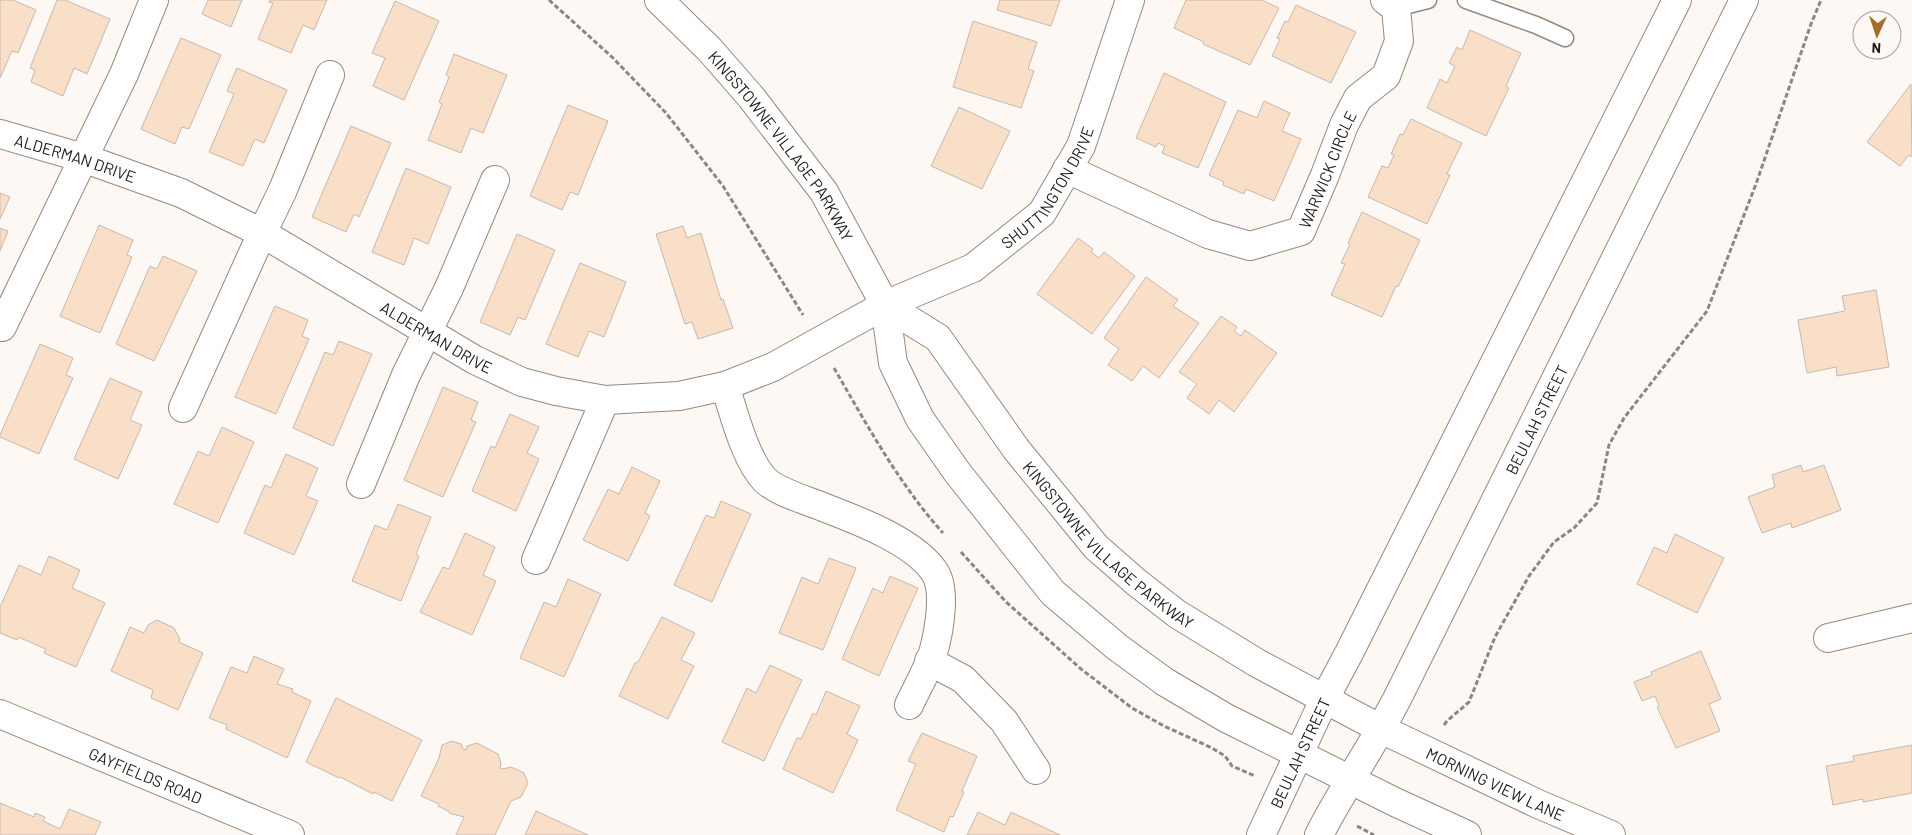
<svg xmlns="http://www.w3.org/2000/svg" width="1912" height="835" viewBox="0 0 1912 835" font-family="Barlow,sans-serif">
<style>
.building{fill:#f9dfc8;stroke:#c5b9af}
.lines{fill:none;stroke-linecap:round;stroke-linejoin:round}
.lane-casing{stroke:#958880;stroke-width:19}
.street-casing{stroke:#958880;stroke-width:30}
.secondary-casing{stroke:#958880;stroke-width:30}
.path{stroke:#8c8784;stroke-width:3;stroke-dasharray:5 2.5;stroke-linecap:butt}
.lane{stroke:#fff;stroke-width:16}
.street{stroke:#fff;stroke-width:28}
.secondary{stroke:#fff;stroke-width:28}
.labels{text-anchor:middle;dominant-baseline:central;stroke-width:5;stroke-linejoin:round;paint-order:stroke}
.street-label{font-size:16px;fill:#1d1916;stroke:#fef8f4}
</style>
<rect width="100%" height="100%" fill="#fef8f4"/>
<g class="building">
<path d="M0,0H13L36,10L18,53L12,51L0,78Z"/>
<path d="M57,0H65L110,19L87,74L74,68L63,96L31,82L35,70L30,68Z"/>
<path d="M208,0H242L231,27L202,14Z"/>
<path d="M270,0H327L314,30L303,25L291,53L258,39L273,3L269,2Z"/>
<path d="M1000,0H1060L1051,26L997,10Z"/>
<path d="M1186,0H1262L1279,8L1250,65L1203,44L1204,42L1174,28Z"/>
<path d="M395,1L439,21L404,100L373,86L385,58L372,53Z"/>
<path d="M1296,5L1356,32L1331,83L1272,56L1280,39L1277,38L1285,21L1288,22Z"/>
<path d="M973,21L1037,42L1028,69L1034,71L1021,108L953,87Z"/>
<path d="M1470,30L1521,53L1506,86L1509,88L1486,136L1427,108L1440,79L1447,83L1455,66L1449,63L1457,47L1462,50Z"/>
<path d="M181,38L221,55L189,129L182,127L175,144L141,129Z"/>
<path d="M454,54L507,75L483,133L471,128L461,153L428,140L442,104L439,102L449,77L446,75Z"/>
<path d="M237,68L287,90L264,143L255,139L243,166L209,152L234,94L227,91Z"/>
<path d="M1164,73L1226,102L1198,168L1162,153L1165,146L1158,143L1156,147L1136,138Z"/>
<path d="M1911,84L1912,157L1909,155L1900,166L1867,142Z"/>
<path d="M1264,101L1290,113L1282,131L1301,139L1274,201L1246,189L1244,194L1223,185L1224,182L1209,175L1238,110L1257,118Z"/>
<path d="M568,105L608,121L578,195L570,192L562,210L530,196Z"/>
<path d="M959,107L1010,131L982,189L931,166Z"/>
<path d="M1411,119L1462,143L1447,174L1450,175L1427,224L1368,197L1382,166L1388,168L1394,155L1391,154L1400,134L1403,135Z"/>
<path d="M351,126L391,143L359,217L354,214L346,232L312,217Z"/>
<path d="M406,168L451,187L428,244L414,238L404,265L372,252Z"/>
<path d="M0,193L10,197L0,219Z"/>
<path d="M1362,212L1420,240L1398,287L1396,286L1382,317L1331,295L1345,264L1341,263L1350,244L1348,243Z"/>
<path d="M99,225L133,240L127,255L132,257L100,333L60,316Z"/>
<path d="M683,226L687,238L701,233L721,300L723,299L733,328L698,339L692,322L685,324L656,234Z"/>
<path d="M0,228L8,231L0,251Z"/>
<path d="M517,234L555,250L525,320L518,317L510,335L480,322Z"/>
<path d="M1078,238L1093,249L1091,252L1099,258L1104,252L1135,276L1092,334L1037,294Z"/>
<path d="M163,256L197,271L154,361L116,344L150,266L157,269Z"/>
<path d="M580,263L626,282L604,337L589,331L578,357L546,344Z"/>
<path d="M1146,277L1178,300L1173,306L1199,323L1159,378L1143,366L1132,381L1108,365L1119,349L1104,338Z"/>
<path d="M1876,290L1889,367L1837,376L1836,367L1807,373L1798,320L1845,311L1842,296Z"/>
<path d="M275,306L308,320L302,336L309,339L276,414L235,397Z"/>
<path d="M1221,316L1237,327L1234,331L1241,336L1245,330L1277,353L1234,412L1219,400L1209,414L1187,398L1197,384L1179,372Z"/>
<path d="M339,341L372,354L333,446L293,428L325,352L333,355Z"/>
<path d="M40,344L73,358L66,375L73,378L39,454L0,437V435Z"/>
<path d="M110,378L142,392L130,420L142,425L118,479L74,459Z"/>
<path d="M443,387L478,402L471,420L476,422L443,497L404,480Z"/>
<path d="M510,414L539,427L527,453L539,459L516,511L472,491L491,446L495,448Z"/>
<path d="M222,427L254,442L218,523L174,504L198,451L209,456Z"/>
<path d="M286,454L318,468L306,496L318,501L294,555L244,533L265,485L271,488Z"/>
<path d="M1801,465L1803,472L1824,465L1841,510L1792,528L1791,523L1762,533L1748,497L1775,487L1772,475Z"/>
<path d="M632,467L660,481L645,513L650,516L628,561L583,540L608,489L619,494Z"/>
<path d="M721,501L751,514L712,602L674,585L706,515L714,518Z"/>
<path d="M398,504L431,517L416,554L419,556L401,601L352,581L375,525L387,530Z"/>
<path d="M465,533L495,547L483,575L496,581L472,635L420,612L443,567L449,569Z"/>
<path d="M1675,534L1724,558L1697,613L1637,584L1654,547L1667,553Z"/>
<path d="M49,556L80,570L72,588L105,603L76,667L44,653L46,649L18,637L17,640L0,633V607L19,565L41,575Z"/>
<path d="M829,558L856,568L823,650L779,633L802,577L818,584Z"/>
<path d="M890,576L918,588L879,676L842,659L873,588L883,593Z"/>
<path d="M568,579L601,594L564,677L520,658L544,602L556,607Z"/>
<path d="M662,617L695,633L681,660L694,666L668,719L619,696L635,663L638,662Z"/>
<path d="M157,620L174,628L180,639L179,642L203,653L178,710L151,698L153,690L111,671L130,627L144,633L148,625Z"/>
<path d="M1701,651L1721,699L1709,704L1720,731L1676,748L1657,707L1659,706L1655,696L1642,701L1634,682L1652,675L1651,672Z"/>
<path d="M254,656L284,669L277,684L293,689L292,692L311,701L287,758L226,729L227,725L209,718L231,667L247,673Z"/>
<path d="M770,665L802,680L764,761L722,742L747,688L756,693Z"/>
<path d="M826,691L860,706L847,734L858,740L833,793L783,769L797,738L801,739L813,713L816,715Z"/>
<path d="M336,698L422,740L392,801L374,792L373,794L340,777L339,778L306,762Z"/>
<path d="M922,733L977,756L962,791L964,792L953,817L950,816L944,832L896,810L916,764L908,761Z"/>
<path d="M452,741L461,744L463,749L466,750L467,746L477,743L498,754L501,763L500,768L503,769L511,767L524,773L528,783L521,797L511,801L495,835H456L464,817L449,813L450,812L438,806L439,804L421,796L439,758L442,745Z"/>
<path d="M1912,745V793L1863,802V799L1833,805L1826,766L1854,761L1853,756Z"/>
<path d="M0,803L34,817L35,813L45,817L43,821L60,829L69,809L101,822L95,835H0Z"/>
<path d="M536,811L588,835H525Z"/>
<path d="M978,812L1005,825L1011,812L1060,835H967Z"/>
</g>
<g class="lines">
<defs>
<g id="lane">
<path d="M1466,0L1536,25L1565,38"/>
<path d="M1396,8L1428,0"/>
</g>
<g id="street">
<path id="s1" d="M0,134L83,158L181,193L262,233L475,360L522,382L556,391L605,400L679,396L725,386L773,367L885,305L973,268L1042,213L1081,146L1130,0"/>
<path id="s2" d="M1067,169L1208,234L1250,246L1301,231L1325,175L1344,125L1358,98L1386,76L1399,41L1396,8L1385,0"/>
<path d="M2,327L124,74L154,0"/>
<path d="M725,386C734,413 745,459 765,480C777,492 806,500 823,507C857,520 913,541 934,571C947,589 939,632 933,653C927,671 917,688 909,705"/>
<path d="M183,408L262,233L282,192L330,75"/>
<path d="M361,484L406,375L449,288L495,180"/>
<path d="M536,560L605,400"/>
<path d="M1828,638L1912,618"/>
<path d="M929,661L963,679L1004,721L1036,770"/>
<path id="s3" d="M0,714L290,835"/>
</g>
<g id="secondary">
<path id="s4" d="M659,0L710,50L751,97L824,192L885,305L893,363L920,419L957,472L1053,593L1117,647L1165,682L1226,718L1397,803L1467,835"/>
<path id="s5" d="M885,305L938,338L1016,449L1096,547L1136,582L1177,614L1257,663L1381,729L1538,804L1611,835"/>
<path id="s6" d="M1261,835L1324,700L1349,653L1677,0"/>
<path id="s7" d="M1319,835C1343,788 1374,744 1398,697L1744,0"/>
</g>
</defs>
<use href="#lane" class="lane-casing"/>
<use href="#street" class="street-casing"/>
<use href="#secondary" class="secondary-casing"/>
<g class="path">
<path d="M549,0L612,57L666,113L723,186L803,315"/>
<path d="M834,368C867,425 899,484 943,533"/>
<path d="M961,552L1006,602L1081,669L1132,708L1164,726L1212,748L1225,756L1232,766L1255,776"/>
<path d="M1444,725L1447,721L1469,702L1495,637L1529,576L1554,542L1574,528L1597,503L1609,445L1624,418L1707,311L1756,184L1811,24L1821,0"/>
<path d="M1357,826L1374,835"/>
</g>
<use href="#lane" class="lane"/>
<use href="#street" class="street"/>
<use href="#secondary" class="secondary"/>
</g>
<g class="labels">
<g class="street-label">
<text stroke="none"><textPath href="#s4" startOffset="191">KINGSTOWNE VILLAGE PARKWAY</textPath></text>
<text stroke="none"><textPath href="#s1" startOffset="79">ALDERMAN DRIVE</textPath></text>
<text stroke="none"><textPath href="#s2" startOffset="319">WARWICK CIRCLE</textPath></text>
<text stroke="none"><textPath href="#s1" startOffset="1174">SHUTTINGTON DRIVE</textPath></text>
<text stroke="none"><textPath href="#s1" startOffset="484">ALDERMAN DRIVE</textPath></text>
<text stroke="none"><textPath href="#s7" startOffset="469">BEULAH STREET</textPath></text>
<text stroke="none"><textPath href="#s5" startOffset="332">KINGSTOWNE VILLAGE PARKWAY</textPath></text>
<text stroke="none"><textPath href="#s6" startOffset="91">BEULAH STREET</textPath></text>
<text stroke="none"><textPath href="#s3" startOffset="158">GAYFIELDS ROAD</textPath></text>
<text stroke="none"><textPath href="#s5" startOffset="791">MORNING VIEW LANE</textPath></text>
</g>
</g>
<g transform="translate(1877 35) rotate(183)"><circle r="24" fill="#fef8f4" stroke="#a49f9b"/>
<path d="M0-4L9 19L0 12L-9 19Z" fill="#a56c2b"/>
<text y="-8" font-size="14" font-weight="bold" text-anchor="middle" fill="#1d1916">N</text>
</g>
</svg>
